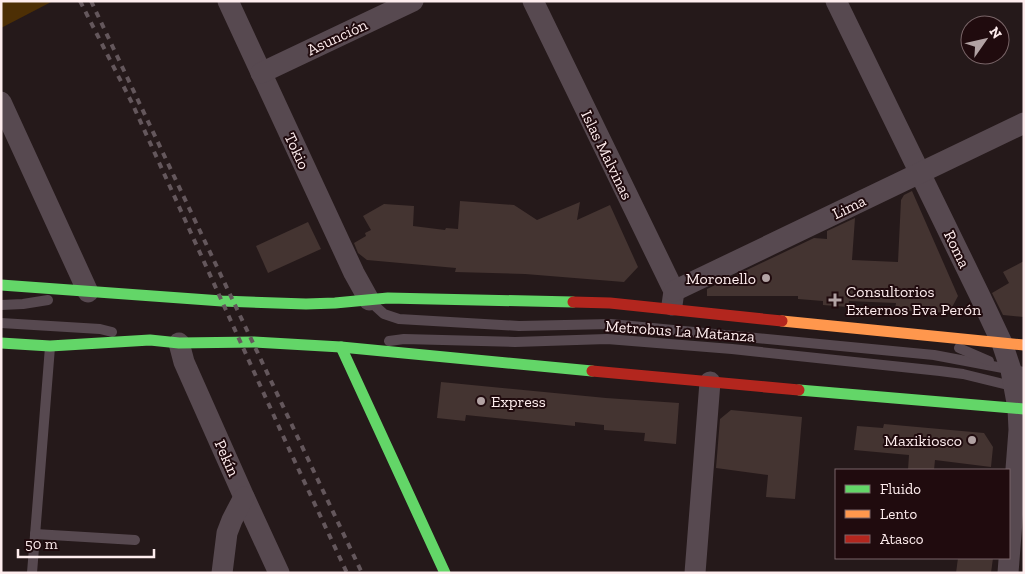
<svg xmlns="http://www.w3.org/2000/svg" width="1025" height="574" viewBox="0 0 1025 574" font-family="'Zilla Slab',serif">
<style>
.green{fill:#4d2f05}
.building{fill:#443431}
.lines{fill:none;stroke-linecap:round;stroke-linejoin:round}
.lane{stroke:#574950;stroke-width:10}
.street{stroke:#574950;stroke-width:21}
.fast{stroke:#63d668;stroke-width:11}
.slow{stroke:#ff974d;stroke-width:11}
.jam{stroke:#b3261e;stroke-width:11}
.rail{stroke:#64575c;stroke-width:4;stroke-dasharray:6 6;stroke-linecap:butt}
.poi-dot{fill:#b2a3a4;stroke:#200b0e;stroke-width:2}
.labels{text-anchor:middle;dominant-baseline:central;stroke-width:4;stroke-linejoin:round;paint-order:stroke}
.street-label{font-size:16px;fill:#feedee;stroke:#200b0e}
.poi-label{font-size:16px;fill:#feedee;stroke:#200b0e;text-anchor:end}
</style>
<rect width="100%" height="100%" fill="#25191a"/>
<path class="green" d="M1,1H53L1,28Z"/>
<g class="building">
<path d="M912,191L958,296L949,313L895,310L896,303L871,302L849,301L848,307L823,305V301L798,299V296H707V289L814,238L827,239V231L855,218L852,260L898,262L901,200L904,195Z"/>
<path d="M460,201L514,205L537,220L580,202L577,220L610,205L638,267L624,282L525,274L455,272L456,268L367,260L358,253L354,243L366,236L365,233L371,230L363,216L384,204L414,206L413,226L445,230L446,228L458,229Z"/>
<path d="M308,222L321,249L268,273L256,246Z"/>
<path d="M1024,261V317L1003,315L992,293L1009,283L1003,272Z"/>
<path d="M441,382L606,398L679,403L676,444L644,441L645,433L604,430V425L575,422V426L466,415L465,421L437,418Z"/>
<path d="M731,410L802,417L795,499L766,497L768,475L716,468L720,419Z"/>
<path d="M884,424L984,433L993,447L991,467L935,460L934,470H908L909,455L854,450L857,426L883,428Z"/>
<path d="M958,558H993L991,573H956Z"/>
</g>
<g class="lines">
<g class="lane">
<path d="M373,304L384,314L399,319L519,326L611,324L934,355L1024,372"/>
<path d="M1,305L23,304L48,300"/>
<path d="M1,323L100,329L112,332"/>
<path d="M389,341L404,339L515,342L607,339L732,349L940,371L963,374L1016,387"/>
<path d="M959,348L989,361"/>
<path d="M35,534L135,540"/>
<path d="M32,573L50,347"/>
</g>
<g class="street">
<path d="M228,1L354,273L369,300"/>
<path d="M533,1L674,291L672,305"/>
<path d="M836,1L979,294L1002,343L1011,370L1018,408L1019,430L1008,573"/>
<path d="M261,73L413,1"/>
<path d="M1,102L88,292"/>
<path d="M674,291L1024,123"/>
<path d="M179,343L184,362L244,497L279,573"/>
<path d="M222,573L227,533L232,520L244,497"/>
<path d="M695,573L710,382"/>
</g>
<g class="fast">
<path d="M1,285L222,301L306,304L335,303L388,298L573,302"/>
<path d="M1,343L50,346L150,340L179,343L254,342L341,347L592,371"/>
<path d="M341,347L445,573"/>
<path d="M799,390L1024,409"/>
</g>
<path class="slow" d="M782,321L1024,345"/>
<g class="jam">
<path d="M573,302L610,303L782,321"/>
<path d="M592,371L799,390"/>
</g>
<g class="rail">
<path d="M80,1L132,103L289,449L347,573"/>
<path d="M91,1L362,573"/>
</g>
</g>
<g class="poi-dot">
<circle cx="766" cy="278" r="5"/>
<path d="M832.5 292.5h5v5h5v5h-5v5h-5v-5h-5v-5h5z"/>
<circle cx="481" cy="401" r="5"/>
<circle cx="972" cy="440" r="5"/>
</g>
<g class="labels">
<g class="street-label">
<text transform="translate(337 37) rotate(-25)">Asunción</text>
<text transform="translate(297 151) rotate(65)">Tokio</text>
<text transform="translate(607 155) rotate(64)">Islas Malvinas</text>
<text transform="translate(849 207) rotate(-26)">Lima</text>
<text transform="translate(957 249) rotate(64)">Roma</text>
<text transform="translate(680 331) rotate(4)">Metrobus La Matanza</text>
<text transform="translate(227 458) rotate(66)">Pekín</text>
</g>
<g class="poi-label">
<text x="756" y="278">Moronello</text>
<text x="846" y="291" text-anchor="start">Consultorios<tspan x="846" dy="18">Externos Eva Perón</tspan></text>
<text x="491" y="401" text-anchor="start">Express</text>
<text x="962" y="440">Maxikiosco</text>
</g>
</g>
<rect width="1025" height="574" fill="none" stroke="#feedee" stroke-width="5"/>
<rect x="835" y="469" width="175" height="90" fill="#200b0e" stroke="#796568"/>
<rect x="845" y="485" width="25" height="8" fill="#63d668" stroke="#796568"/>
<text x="880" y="494" font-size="15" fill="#feedee">Fluido</text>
<rect x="845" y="510" width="25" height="8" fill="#ff974d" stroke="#796568"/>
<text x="880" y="519" font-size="15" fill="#feedee">Lento</text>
<rect x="845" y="535" width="25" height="8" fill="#b3261e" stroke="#796568"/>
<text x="880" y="544" font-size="15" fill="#feedee">Atasco</text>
<g transform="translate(985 40) rotate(56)"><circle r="24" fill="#200b0e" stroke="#796568"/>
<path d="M0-4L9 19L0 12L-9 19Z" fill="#b2a3a4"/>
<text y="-8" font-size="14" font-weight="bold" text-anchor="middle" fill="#feedee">N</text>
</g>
<path d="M18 549v8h136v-8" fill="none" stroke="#feedee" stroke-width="2.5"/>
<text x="25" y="549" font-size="15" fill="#feedee" stroke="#200b0e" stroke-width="4" paint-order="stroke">50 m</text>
</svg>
